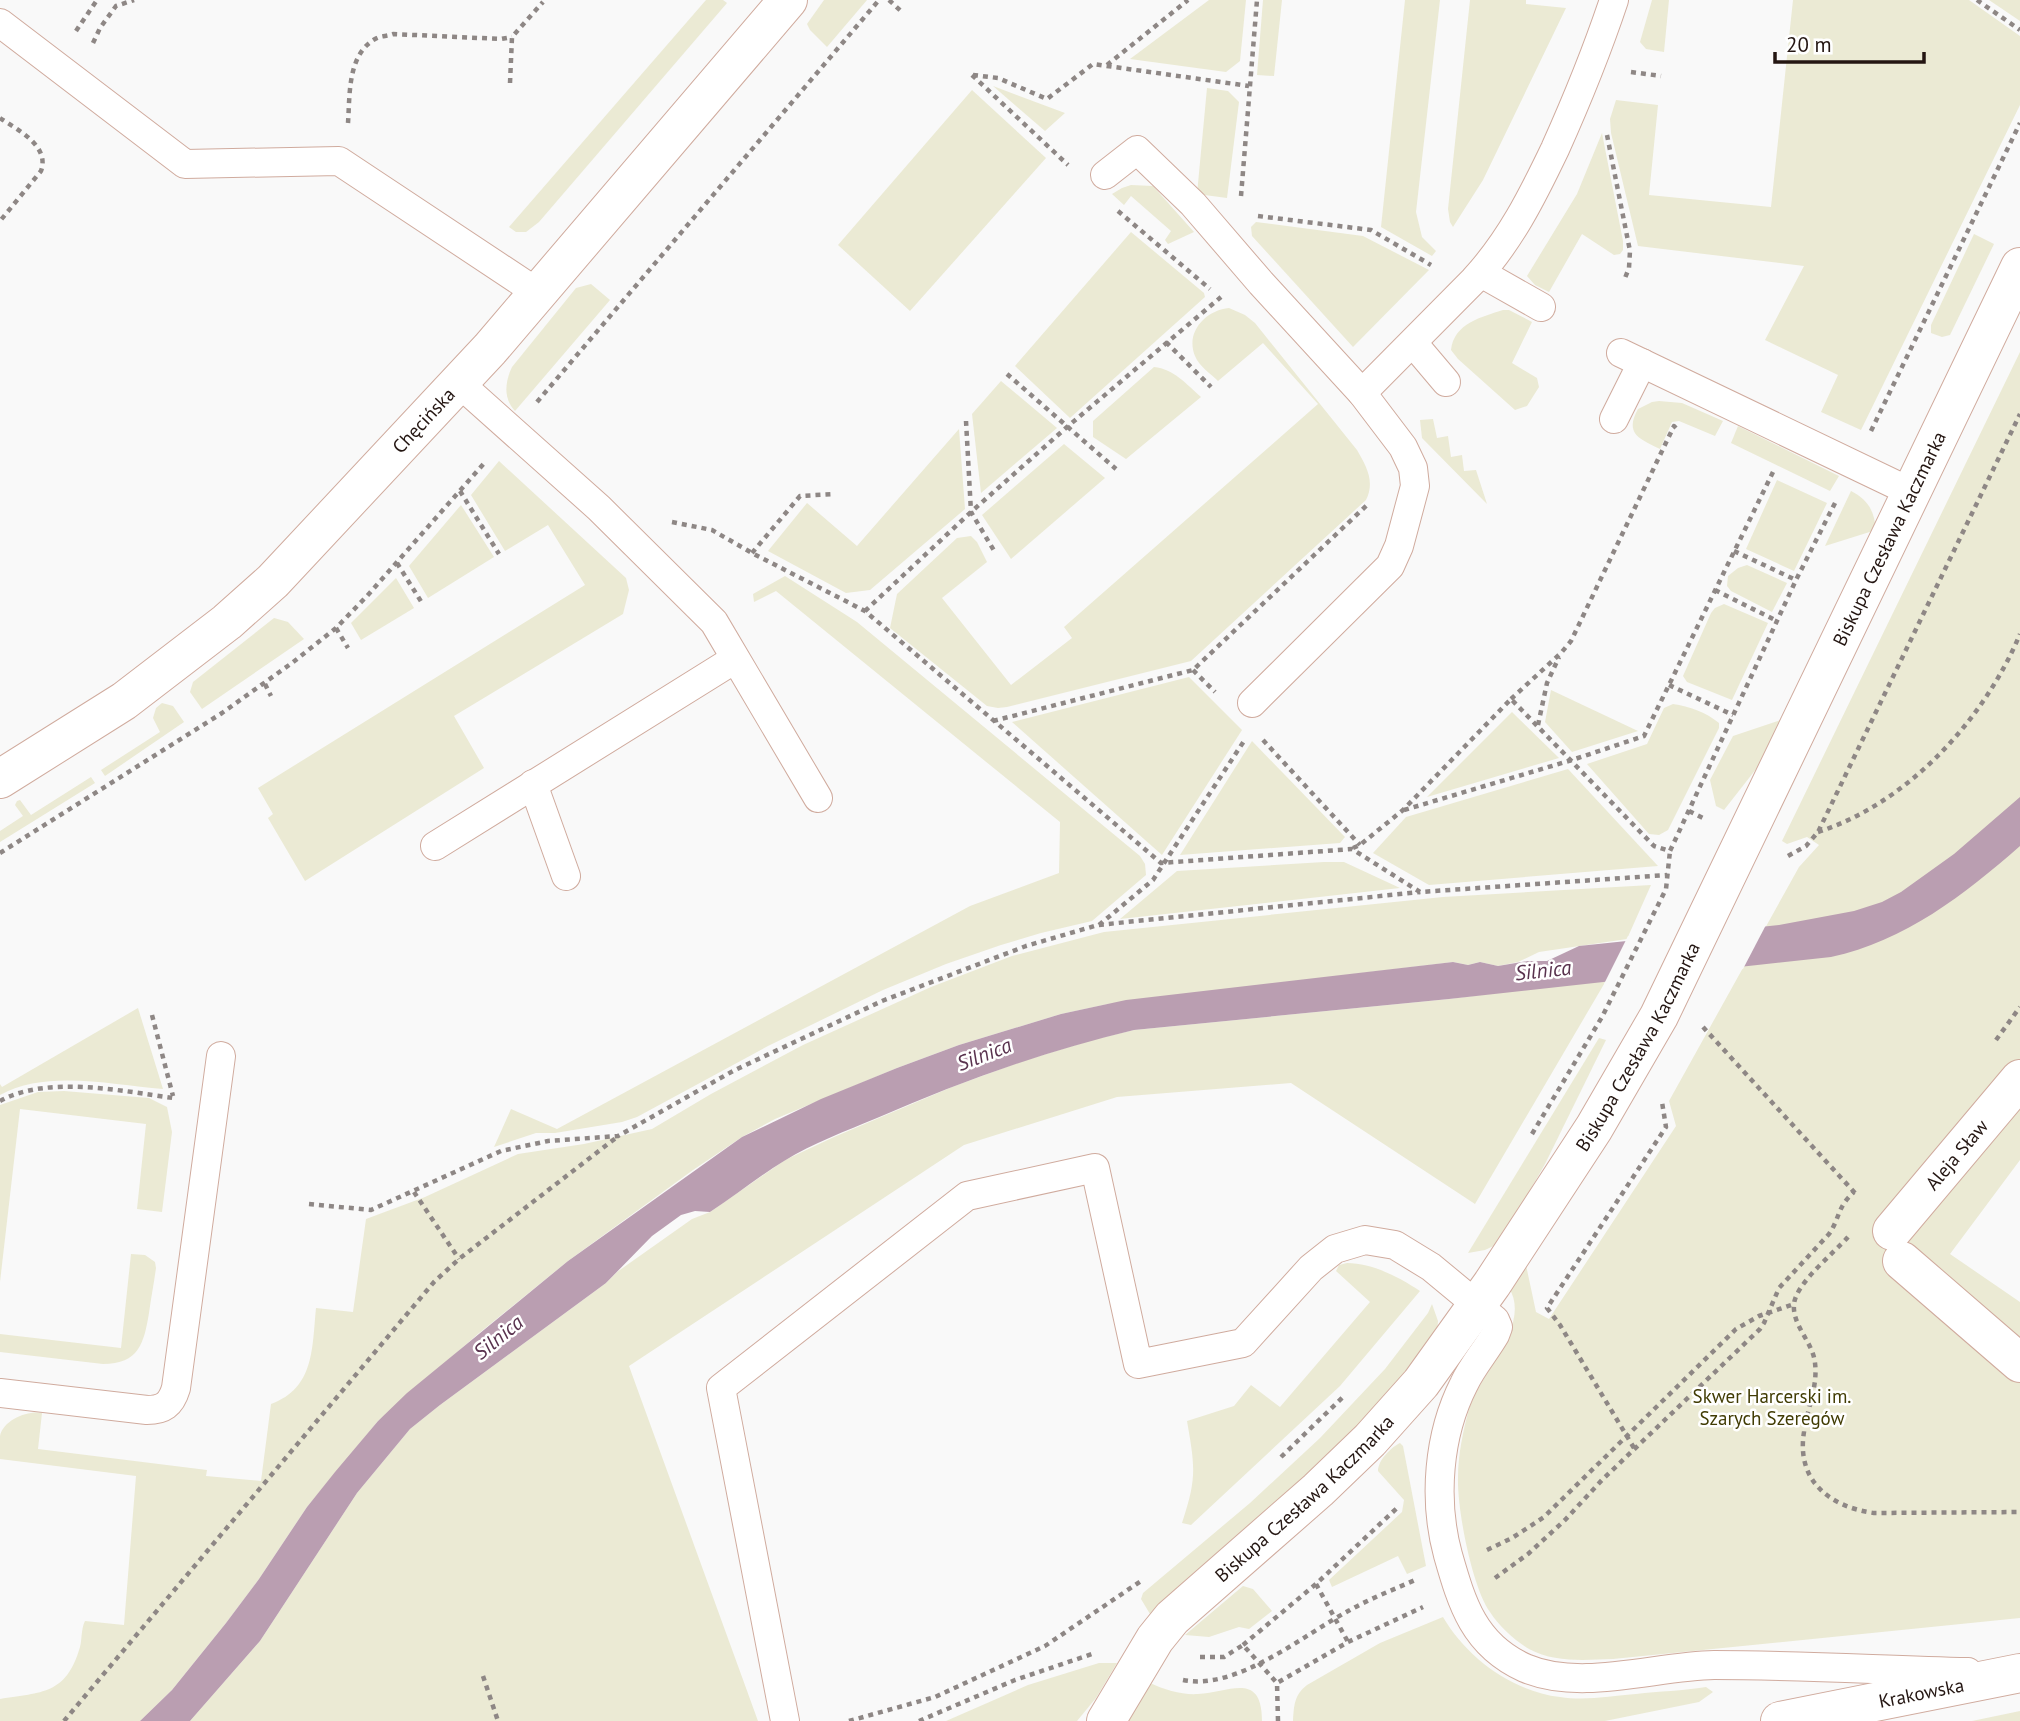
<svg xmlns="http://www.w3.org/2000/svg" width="2020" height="1721" viewBox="0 0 2020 1721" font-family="'PT Sans',sans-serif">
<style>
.green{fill:#ebead4}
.water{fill:#ba9eb1}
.pier{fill:#f9f9f9}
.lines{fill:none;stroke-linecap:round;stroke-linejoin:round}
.lane-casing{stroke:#d0ab9e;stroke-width:30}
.street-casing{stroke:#d0ab9e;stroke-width:40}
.secondary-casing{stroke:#d0ab9e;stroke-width:40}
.path{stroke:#8e8785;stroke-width:4.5;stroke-dasharray:5 5;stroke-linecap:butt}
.lane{stroke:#fff;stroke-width:28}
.street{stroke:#fff;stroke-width:38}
.secondary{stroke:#fff;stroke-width:38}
.labels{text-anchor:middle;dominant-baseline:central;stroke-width:5;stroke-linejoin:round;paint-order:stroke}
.street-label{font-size:19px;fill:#241612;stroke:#fff}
.park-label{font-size:19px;fill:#413c04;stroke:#fff}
.water-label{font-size:21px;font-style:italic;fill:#59324e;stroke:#fff}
</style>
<rect width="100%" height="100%" fill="#f9f9f9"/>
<g class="green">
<path d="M706,0H723L727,3L539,222L526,232H516L509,227Z"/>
<path d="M824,0H867L827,47L810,30L807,24Z"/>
<path d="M1209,0H1246L1240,61L1226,72L1130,59Z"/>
<path d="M1263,0H1282L1274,76L1257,75Z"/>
<path d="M1405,0H1440L1416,212L1422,237L1436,251L1432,256L1381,227Z"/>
<path d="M1470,0H1526V4L1566,8L1483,180L1453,227L1450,222L1448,209Z"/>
<path d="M1652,0H1669L1664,52L1646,49L1640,42Z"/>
<path d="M1793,0H1969L2020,36V105L1861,430L1821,412L1838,375L1765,340L1804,266L1638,246L1611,133L1610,119L1616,100L1658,105L1649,195L1771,207Z"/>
<path d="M1989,0H2020V21Z"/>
<path d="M993,86L1065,113L1045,131Z"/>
<path d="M1207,88L1228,91L1239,102L1227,198L1197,194Z"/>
<path d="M972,90L1046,158L910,311L838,245Z"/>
<path d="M1602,133L1623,241V250L1620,254L1614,255L1582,234L1549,292L1535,285L1527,276L1577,194Z"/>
<path d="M1131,185L1153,186L1194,232L1168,244L1165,240L1171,231L1131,196L1124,205L1112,194L1122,188Z"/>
<path d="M1256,222L1363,236L1429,270L1353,347L1252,236L1251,227Z"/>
<path d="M1131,232L1204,293L1205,297L1070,418L1015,366Z"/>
<path d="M1974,234L1994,244L1950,335L1942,337L1931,333V325Z"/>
<path d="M591,284L610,300L515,411C503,398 505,382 512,367L576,288Z"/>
<path d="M1229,308L1245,315L1255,323L1357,450C1367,467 1375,482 1366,500L1191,661L1007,707L998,708L987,706L890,628L897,594L957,538L971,536L977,542L987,562L942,598L1011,685L1072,638L1064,627L1318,404L1263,343L1218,381C1211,374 1199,366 1195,356C1185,332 1206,310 1229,308Z"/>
<path d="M1503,310H1509L1532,322L1512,363L1537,378L1539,387L1527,406L1515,410L1458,359L1451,350C1454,323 1482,317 1503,310Z"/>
<path d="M2020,352V1160L1950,1254L2020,1302V1618L1613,1659C1585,1660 1555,1663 1529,1649C1514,1640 1499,1626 1490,1612C1472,1587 1457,1509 1458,1478C1458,1455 1463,1431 1469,1409C1480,1373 1532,1325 1509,1288L1526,1265L1536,1312L1549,1319L1676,1126L1669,1101L1799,867L1819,845L1807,837L1787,844L1782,841Z"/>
<path d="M1154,367C1174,369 1186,384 1201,397L1126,459L1093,437V421Z"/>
<path d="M1001,381L1057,428L981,493L972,414Z"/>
<path d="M1659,401L1682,403L1723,421L1715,436L1679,421L1672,422L1660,449C1640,439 1624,434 1638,409L1652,402Z"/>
<path d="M1433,419L1437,438L1448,436L1451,457L1462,455L1464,471L1476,470L1487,504L1422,438L1420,420Z"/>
<path d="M1738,426L1839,476L1830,491L1731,443Z"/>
<path d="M959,429L965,509L870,590L846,593L768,551L807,503L857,546Z"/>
<path d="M1064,444L1105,478L1011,559L982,515Z"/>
<path d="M499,461L626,578L629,590L623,614L454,716L484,768L305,881L268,818L273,814L258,788L585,585L548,525L505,551L471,495Z"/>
<path d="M1777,480L1827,503L1794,571L1746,549Z"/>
<path d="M1851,491C1868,500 1874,510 1876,530L1825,546Z"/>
<path d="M461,505L494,557L428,598L409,566Z"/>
<path d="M1747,565L1787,583L1772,612L1731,591L1727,586L1728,576L1738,568Z"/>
<path d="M785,576L857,622L1140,856L1145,864L1146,875L1092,921L1041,933L1001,945L946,964L883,990L768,1046L637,1117L622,1122L555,1133H536L494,1147L511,1109L557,1129L970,906L1059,873L1060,822L776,591L754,602L753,594Z"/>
<path d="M396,578L414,608L361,640L351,623Z"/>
<path d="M1724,604L1768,623L1732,700L1687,682L1683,676L1711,613L1715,608Z"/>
<path d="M274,618L288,622L304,639L202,709L190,692L193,682Z"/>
<path d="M1189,677L1242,730L1162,855L1012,722Z"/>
<path d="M1551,690L1638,731L1572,752L1545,722Z"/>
<path d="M162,703L173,706L184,722L105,776L101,770L160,732L153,718L156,708Z"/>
<path d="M1673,704C1689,706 1707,713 1719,723V728L1668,830L1659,835L1649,834L1587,764L1647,744L1664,708Z"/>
<path d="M1512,712L1559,758L1427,797Z"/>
<path d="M1790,717L1760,764L1724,810L1716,806L1710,780L1733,736Z"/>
<path d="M1252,741L1345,837L1340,843L1180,855Z"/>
<path d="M1568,769L1658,866L1429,885L1373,853L1406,817Z"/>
<path d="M91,777L95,783L0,842V831L23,816L15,805L17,801L20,800L31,815Z"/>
<path d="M1324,862H1344L1400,888L1120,919L1177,871Z"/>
<path d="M1651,885L1627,939L1539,952L1518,962L1498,966L1480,962L1468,965L1453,962L1108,1004L1061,1014L959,1045L897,1068L775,1119L742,1137L693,1170L568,1261L478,1334L378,1421L307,1507L259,1579L226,1623L172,1690L140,1721H0V1699C42,1692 66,1695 80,1647C82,1639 81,1629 85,1621L124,1625L136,1476L0,1459C0,1452 0,1443 0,1436C3,1420 28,1410 42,1413L38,1449L207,1470L206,1476L261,1481L271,1404C315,1388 312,1347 316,1308L353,1312L366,1219L425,1197L518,1154L584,1144L652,1129L711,1094L803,1045L931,987L1012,956L1104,932L1443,897Z"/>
<path d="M1607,979L1475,1204L1291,1083L1117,1097L964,1145L629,1366L758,1721H190L260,1641L357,1493L410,1429L440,1405L606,1283L617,1272L692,1219L710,1212L785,1160L834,1137L952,1087L1023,1061L1092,1040L1134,1030L1449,999Z"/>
<path d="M138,1008L163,1089C112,1085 47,1069 0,1095V1084L2,1087Z"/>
<path d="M1599,1038L1606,1040L1545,1164L1500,1243L1485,1250L1468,1253Z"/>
<path d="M64,1091L149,1098L167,1107L172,1132L162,1212L137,1209L146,1124L20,1109L0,1282V1105L38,1092Z"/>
<path d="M131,1254L145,1255L155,1262L156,1268C154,1283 151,1298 149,1313C144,1343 139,1364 103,1364L0,1352V1334L121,1348Z"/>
<path d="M1347,1263C1372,1263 1399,1277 1420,1291L1340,1386L1191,1525L1182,1523C1197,1478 1195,1467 1187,1421L1234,1406L1251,1385L1280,1407L1370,1302L1336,1271L1339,1265Z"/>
<path d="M1432,1304L1438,1321L1437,1334L1408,1373L1333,1455L1150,1614L1141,1599L1143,1593L1250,1503L1320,1438L1385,1369L1428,1313Z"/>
<path d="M1400,1443L1403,1446L1426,1566L1407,1574L1398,1556L1332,1587L1329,1580L1402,1512L1404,1500L1378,1471C1378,1461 1390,1448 1400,1443Z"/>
<path d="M1243,1586L1253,1589L1272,1611L1249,1629L1239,1627L1209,1637L1185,1635Z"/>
<path d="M1443,1617C1467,1658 1512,1691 1560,1697C1585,1701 1611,1696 1636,1694C1659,1691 1683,1691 1706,1687L1713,1692L1699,1702L1605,1721H1293C1294,1706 1294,1695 1307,1685L1380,1643Z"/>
<path d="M1099,1663H1117L1096,1698L1077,1721H946L1028,1685Z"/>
<path d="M1150,1683C1165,1690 1182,1695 1198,1694C1230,1692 1262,1671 1262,1721H1128Z"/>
<path d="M2020,1711V1721H1972Z"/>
</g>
<path class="water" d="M2020,797V846C1964,895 1905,941 1831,957L1449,999L1134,1030C1045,1051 960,1082 877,1118C846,1131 813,1143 784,1161C759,1176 735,1196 710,1212L695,1211L681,1215L652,1236L606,1283L440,1405L410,1429L357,1493L260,1641L190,1721H140L172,1690L226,1623L259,1579L307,1507L335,1472L378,1421L407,1393L568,1261L742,1137L821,1099L897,1068L959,1045L1061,1014L1126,1000L1453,962L1468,965L1480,962L1498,966L1528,961H1547L1579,946L1779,925L1854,911L1882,902L1901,892L1954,854Z"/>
<path class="pier" d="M1767,923L1743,969L1604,984L1628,936Z"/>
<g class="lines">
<defs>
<g id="lane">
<path d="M0,23L185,164L339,161L538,293"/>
<path d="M1105,175L1137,150L1193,204L1261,283L1362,393L1403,447L1413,468L1415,486L1399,546L1390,566L1252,703"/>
<path d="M1481,273L1541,307"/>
<path d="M1413,343L1446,382"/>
<path d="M1621,353L1913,493"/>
<path d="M459,383L599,508L714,622L818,798"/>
<path d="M1362,393L1474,280C1510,241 1532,197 1555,149C1577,100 1597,51 1614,0"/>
<path d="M1614,419L1642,363"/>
<path d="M533,784L566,876"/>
<path d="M435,846L735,659"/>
<path d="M0,1393L147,1410C163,1410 171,1405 176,1388L221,1056"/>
<path d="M785,1721L721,1388L967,1196L1095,1168L1138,1364L1243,1343L1311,1268L1335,1249L1365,1240L1395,1245L1431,1267L1495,1320L1498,1327L1495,1335C1485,1352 1472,1367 1464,1384C1438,1435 1433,1500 1448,1555C1462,1604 1474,1645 1525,1668C1581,1692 1655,1666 1714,1665C1798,1665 1883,1670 1968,1672"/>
</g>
<g id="street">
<path id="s1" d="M0,779L124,701L227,622L273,581L490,349L788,0"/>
<path id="s2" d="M1892,1231L2020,1079"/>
<path d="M1902,1261L2020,1363"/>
<path id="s3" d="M1106,1721L1155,1639L1172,1618L1318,1490L1370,1440L1421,1383L1492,1284L1594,1128L1659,1016L2020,267"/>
</g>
<g id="secondary">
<path id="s4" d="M1780,1721L2020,1673"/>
</g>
</defs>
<use href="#lane" class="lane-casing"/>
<use href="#street" class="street-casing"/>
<use href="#secondary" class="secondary-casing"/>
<g class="path">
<path d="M889,0L903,13"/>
<path d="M1977,0L2020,30"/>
<path d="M76,31L97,0"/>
<path d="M93,43L100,28L116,6L134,0"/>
<path d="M1107,65L1188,0"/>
<path d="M1631,72L1661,76"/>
<path d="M972,75L1068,165"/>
<path d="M973,75L998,78L1047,99L1093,64L1249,86"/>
<path d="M510,83L512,37L543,2"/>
<path d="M0,118C18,130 50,146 41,171L0,221"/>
<path d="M348,123C350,95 347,53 377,38C381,36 388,36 393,34L501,39L512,37"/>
<path d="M1607,135L1630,251L1629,268L1625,278"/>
<path d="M1241,196L1257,0"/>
<path d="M1118,211L1210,289"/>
<path d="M1258,216L1371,230L1431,265"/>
<path d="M1166,342L1211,387"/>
<path d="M1007,374L1116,469"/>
<path d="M537,402L879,0"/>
<path d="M966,421L971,512L996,554"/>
<path d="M1871,431L2020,123"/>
<path d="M460,491L499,554"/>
<path d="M672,522L712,530L752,553L865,611L1161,863L1352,849L1420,892L1667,875"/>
<path d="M1734,551L1796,580"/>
<path d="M752,553L800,496L835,494"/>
<path d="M397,563L422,603"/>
<path d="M1715,590L1777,621"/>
<path d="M865,611L971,512L1067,427L1221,297"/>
<path d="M336,628L348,648"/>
<path d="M1193,670L1215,692"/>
<path d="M265,684L271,696"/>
<path d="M1669,685L1733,715"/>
<path d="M1511,699L1561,653L1571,641L1674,426L1676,428"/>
<path d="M993,721L1193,670L1367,505"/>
<path d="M1538,725L1547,683L1559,657"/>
<path d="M1263,740L1360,845"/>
<path d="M1404,810L1572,760L1644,736L1773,472L1775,473"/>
<path d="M1689,811L1705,819"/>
<path d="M1818,832C1908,803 1984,720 2020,634"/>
<path d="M1353,848L1360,845L1403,810L1511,699L1654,846L1670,851L1796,580L1836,501"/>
<path d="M0,853L222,713L292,663L336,628L367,596L486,461"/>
<path d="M1788,856L1806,846L1818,832L2020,414"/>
<path d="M1099,925L1153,880L1244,741"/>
<path d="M152,1015L173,1096"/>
<path d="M1703,1027L1855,1193"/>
<path d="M1996,1040L2020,1007"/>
<path d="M0,1101C47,1075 122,1091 173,1098"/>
<path d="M1532,1134L1602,1017L1666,889L1670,851"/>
<path d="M414,1192L459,1259"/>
<path d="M309,1204L371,1210L501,1151L548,1141L618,1136L733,1071L882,1001L1026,946L1098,925L1420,892"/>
<path d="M1848,1237C1834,1253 1796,1283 1794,1304C1792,1326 1813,1342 1815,1363C1818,1387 1807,1409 1804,1432C1796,1481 1830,1507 1874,1513L2020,1512"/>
<path d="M1634,1448L1560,1325L1547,1308L1666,1127L1662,1102"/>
<path d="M1281,1457L1345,1395"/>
<path d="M1487,1550L1512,1538L1544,1517L1736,1329L1759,1316L1794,1304"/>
<path d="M1495,1578L1528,1554L1565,1520L1602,1480L1760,1329L1764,1323L1779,1288L1829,1234C1840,1218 1837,1207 1854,1192"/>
<path d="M1316,1584L1348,1642"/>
<path d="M1243,1645L1316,1584L1397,1508"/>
<path d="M1200,1657H1224L1243,1645L1277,1683"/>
<path d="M483,1676L498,1721"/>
<path d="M1183,1680C1237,1691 1303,1635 1350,1610C1371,1598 1393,1590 1415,1580"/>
<path d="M64,1721L434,1282L459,1259L617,1137"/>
<path d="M849,1721L935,1697L1045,1646L1141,1581"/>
<path d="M919,1721L1015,1680L1092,1654"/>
<path d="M1278,1721L1277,1683L1348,1642L1423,1607"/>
</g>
<use href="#lane" class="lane"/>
<use href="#street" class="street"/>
<use href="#secondary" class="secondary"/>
</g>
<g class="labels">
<g class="street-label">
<text stroke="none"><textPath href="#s1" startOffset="558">Chęcińska</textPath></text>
<text stroke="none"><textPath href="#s3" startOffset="1433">Biskupa Czesława Kaczmarka</textPath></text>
<text stroke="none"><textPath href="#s3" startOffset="866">Biskupa Czesława Kaczmarka</textPath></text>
<text stroke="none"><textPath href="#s2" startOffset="100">Aleja Sław</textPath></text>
<text stroke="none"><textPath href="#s3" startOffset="301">Biskupa Czesława Kaczmarka</textPath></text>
<text stroke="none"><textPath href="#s4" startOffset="144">Krakowska</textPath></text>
</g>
<g class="park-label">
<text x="1772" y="1396">Skwer Harcerski im.<tspan x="1772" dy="22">Szarych Szeregów</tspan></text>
</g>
<g class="water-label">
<text transform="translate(1543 970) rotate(-6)">Silnica</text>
<text transform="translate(984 1054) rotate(-21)">Silnica</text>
<text transform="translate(498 1337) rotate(-39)">Silnica</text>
</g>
</g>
<path d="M1775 52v10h149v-10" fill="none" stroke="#241612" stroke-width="3.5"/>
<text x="1786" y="52" font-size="21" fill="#241612" stroke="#ffffff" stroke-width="5" paint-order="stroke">20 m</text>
</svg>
